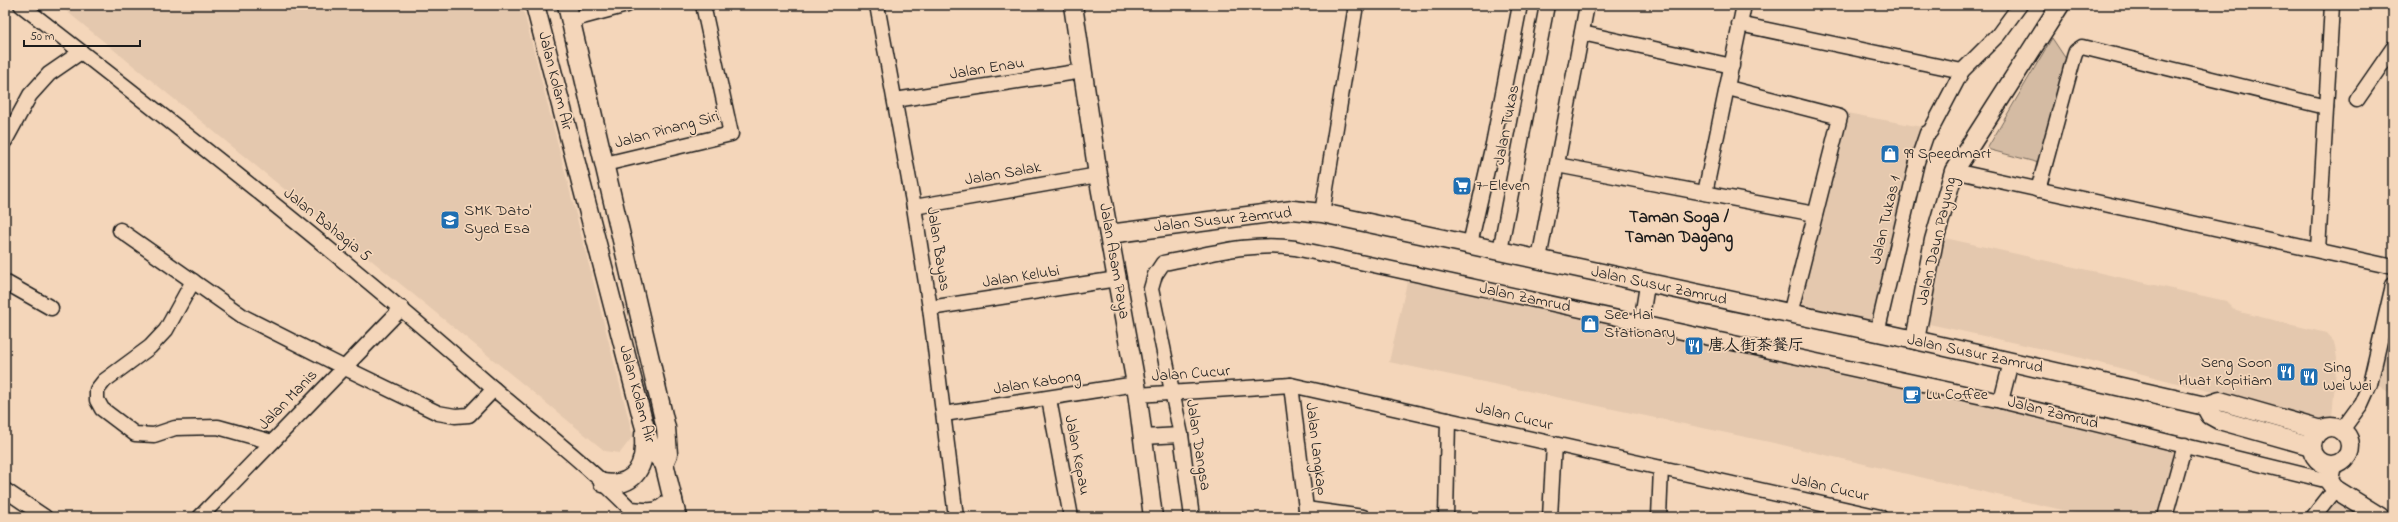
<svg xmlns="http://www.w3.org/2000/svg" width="2398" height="522" viewBox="0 0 2398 522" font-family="'Indie Flower','LXGW WenKai TC',sans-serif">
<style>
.built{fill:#e4c8ae}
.green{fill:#d4bba3;stroke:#786c60}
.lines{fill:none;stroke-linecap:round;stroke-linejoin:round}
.minor-casing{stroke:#1c1c1c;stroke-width:17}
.tertiary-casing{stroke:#1c1c1c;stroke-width:21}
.minor{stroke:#f4d6ba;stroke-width:14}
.tertiary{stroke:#f4d6ba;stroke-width:18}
.labels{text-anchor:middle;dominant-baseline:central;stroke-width:3.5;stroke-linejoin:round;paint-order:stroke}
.street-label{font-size:16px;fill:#1c1c1c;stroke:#f4d6ba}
.poi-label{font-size:16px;fill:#1c1c1c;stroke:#f4d6ba;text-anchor:start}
.neighbourhood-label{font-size:17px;font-weight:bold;fill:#1c1c1c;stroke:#f4d6ba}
</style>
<rect width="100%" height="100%" fill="#f4d6ba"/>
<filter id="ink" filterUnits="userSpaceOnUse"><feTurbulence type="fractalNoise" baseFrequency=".025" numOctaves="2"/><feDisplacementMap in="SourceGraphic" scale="8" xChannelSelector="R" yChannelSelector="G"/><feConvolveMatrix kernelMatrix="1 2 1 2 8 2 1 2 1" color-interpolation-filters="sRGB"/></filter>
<g filter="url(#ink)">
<g class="built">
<path d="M59,5H522L633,436L620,453L605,451Z"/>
<path d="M1836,111L1927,128L1931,137L1884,325L1786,304Z"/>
<path d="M1927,234L2226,301L2236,311L2326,333L2334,342L2337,358L2332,418L2320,420L2069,355L1911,320Z"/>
<path d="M1410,269L2192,441L2171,517H2092L1774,443L1389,362Z"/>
<path d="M2393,312V395L2376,384Z"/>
<path d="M2342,483L2393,516V517H2305L2326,491Z"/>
</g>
<path class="green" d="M2052,38L2066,59L2039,163L1987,149Z"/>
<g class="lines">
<defs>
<g id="minor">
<path d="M21,5C179,128 337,251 487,383C538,427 592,468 638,517"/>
<path d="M877,5L914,207L930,308L956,517"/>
<path d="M571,20L627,5"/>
<path d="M1739,24L1962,71"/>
<path d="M1582,33L1732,66"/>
<path d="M1728,88L1840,117L1790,314"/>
<path d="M895,100L1083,71"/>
<path d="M2357,100L2393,48"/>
<path d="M5,141L30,95L49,74L81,52"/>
<path d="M605,164L731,134L703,5"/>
<path d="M1557,165L1815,214"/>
<path d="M1954,171L2393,267"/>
<path d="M2038,190L2074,57L2076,51L2082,47L2326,107"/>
<path d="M1705,193L1744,5"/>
<path d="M914,207L1098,175"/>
<path d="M1322,213L1356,5"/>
<path d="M120,230L244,317L343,367L438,413L455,416L469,415L494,389"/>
<path d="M1470,244L1493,144L1520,5"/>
<path d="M2318,250L2332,5"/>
<path d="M1500,251L1547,5"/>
<path d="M1539,259L1587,5"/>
<path d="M193,281L166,330L150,347L104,381L97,390V400L102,409L135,434L154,435L175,428L218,427L272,442"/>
<path d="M5,282L51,308"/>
<path d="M930,308L1117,279"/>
<path d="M1641,323L1647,285"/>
<path d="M1877,333L1917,162L1927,133L1930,132L1962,71L1998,35L2020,5"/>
<path d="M1291,385L1307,517"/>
<path d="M1137,395L1291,385L1880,517"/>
<path d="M1049,399L1071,517"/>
<path d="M2001,401L2011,362"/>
<path d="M944,414L1136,384"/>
<path d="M2342,430L2361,404L2370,384L2393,285"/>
<path d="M1143,437L1181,435"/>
<path d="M5,490L45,517"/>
<path d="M1306,509L1363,517"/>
<path d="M200,517L402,308"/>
<path d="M1192,517L1181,435L1151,289L1155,275L1163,263C1207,255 1251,241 1295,248L2001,401L2329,481"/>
<path d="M1446,517L1448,420"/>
<path d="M1550,517L1554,444"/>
<path d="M1659,517L1661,468"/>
<path d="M2165,517L2185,445"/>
<path d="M2313,517L2335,489"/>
</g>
<g id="tertiary">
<path d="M535,5L643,421C648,438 650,452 664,463"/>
<path d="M567,5L666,428L668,454L664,463"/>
<path d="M1073,5L1098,175L1136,384L1153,517"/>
<path d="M1109,234L1293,210L1322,213L1915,340L2205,406"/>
<path d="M1915,340L1934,240L1954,171L2060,5"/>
<path d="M2205,406L2220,401L2321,430"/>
<path d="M2205,406L2210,415L2219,420L2311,446"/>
<circle cx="2331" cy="446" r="19"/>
<path d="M664,463L677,517"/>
<path d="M2332,466L2329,481L2335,489L2380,517"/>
<path d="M603,483C636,488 646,465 644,435"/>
<path d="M632,511C653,513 658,515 673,499"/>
</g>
</defs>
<use href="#minor" class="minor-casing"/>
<use href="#tertiary" class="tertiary-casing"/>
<use href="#minor" class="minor"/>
<use href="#tertiary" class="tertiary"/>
</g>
</g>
<defs>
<symbol id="shop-square" viewBox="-11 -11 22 22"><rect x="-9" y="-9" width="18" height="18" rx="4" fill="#1f6fb2" stroke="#f4d6ba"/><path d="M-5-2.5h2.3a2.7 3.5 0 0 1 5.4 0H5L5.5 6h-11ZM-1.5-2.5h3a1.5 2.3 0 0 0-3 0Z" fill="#fff"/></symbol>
<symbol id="supermarket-square" viewBox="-11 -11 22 22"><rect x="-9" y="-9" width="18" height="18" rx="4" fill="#1f6fb2" stroke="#f4d6ba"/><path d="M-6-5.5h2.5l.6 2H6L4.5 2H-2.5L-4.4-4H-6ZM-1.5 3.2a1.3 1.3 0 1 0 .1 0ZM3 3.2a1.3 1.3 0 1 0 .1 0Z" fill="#fff"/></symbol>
<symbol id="school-square" viewBox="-11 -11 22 22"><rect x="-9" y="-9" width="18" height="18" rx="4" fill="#1f6fb2" stroke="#f4d6ba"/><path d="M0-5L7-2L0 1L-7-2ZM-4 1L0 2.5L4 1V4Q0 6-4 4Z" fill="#fff"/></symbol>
<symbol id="restaurant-square" viewBox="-11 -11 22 22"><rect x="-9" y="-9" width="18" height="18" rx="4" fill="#1f6fb2" stroke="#f4d6ba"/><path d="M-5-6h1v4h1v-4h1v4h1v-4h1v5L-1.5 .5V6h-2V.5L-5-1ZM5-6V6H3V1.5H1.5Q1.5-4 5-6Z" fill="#fff"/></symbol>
<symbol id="cafe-square" viewBox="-11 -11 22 22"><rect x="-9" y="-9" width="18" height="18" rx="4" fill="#1f6fb2" stroke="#f4d6ba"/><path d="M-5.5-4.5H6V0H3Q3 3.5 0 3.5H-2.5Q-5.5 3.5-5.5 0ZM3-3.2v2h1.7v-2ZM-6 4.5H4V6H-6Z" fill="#fff"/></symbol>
</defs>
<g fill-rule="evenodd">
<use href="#shop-square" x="1879" y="143" width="22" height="22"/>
<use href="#supermarket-square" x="1451" y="175" width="22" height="22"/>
<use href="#school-square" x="439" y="209" width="22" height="22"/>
<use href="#shop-square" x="1579" y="313" width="22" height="22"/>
<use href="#restaurant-square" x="1683" y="335" width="22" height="22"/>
<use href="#restaurant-square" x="2275" y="361" width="22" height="22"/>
<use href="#restaurant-square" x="2298" y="366" width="22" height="22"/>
<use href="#cafe-square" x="1901" y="384" width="22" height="22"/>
</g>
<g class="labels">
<g class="street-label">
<text transform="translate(987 69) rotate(-9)">Jalan Enau</text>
<text transform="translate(555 81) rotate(76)">Jalan Kolam Air</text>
<text transform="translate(1507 125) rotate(-79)">Jalan Tukas</text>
<text transform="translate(667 130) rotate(-15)">Jalan Pinang Siri</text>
<text transform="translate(1003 174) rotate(-10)">Jalan Salak</text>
<text transform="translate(1223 220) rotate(-6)">Jalan Susur Zamrud</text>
<text transform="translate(1886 220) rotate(-77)">Jalan Tukas 1</text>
<text transform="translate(327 225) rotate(39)">Jalan Bahagia 5</text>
<text transform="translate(1937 241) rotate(-77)">Jalan Daun Payung</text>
<text transform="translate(938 249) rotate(81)">Jalan Bayas</text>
<text transform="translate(1114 261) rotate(80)">Jalan Asam Paya</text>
<text transform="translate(1021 277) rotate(-9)">Jalan Kelubi</text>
<text transform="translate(1659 286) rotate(12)">Jalan Susur Zamrud</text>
<text transform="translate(1525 298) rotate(12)">Jalan Zamrud</text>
<text transform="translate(1975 354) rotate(12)">Jalan Susur Zamrud</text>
<text transform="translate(1191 374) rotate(-4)">Jalan Cucur</text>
<text transform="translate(1037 383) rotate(-9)">Jalan Kabong</text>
<text transform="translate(637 394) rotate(75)">Jalan Kolam Air</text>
<text transform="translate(288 400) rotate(-46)">Jalan Manis</text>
<text transform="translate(2053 413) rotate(14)">Jalan Zamrud</text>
<text transform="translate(1514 417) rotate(13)">Jalan Cucur</text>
<text transform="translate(1198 445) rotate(81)">Jalan Dangsa</text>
<text transform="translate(1316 449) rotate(83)">Jalan Langkap</text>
<text transform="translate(1077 455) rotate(79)">Jalan Kepau</text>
<text transform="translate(1830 488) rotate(13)">Jalan Cucur</text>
</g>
<g class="poi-label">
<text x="1904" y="154">99 Speedmart</text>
<text x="1476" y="186">7-Eleven</text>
<text x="464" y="211">SMK Dato'<tspan x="464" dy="18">Syed Esa</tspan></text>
<text x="1604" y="315">See Hai<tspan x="1604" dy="18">Stationary</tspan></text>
<text x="1708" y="346">唐人街茶餐厅</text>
<text x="2272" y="363" text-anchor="end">Seng Soon<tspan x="2272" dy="18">Huat Kopitiam</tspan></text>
<text x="2323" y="368">Sing<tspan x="2323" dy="18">Wei Wei</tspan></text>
<text x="1926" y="395">Lu Coffee</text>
</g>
<g class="neighbourhood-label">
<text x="1679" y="217">Taman Soga /<tspan x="1679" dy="20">Taman Dagang</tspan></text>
</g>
</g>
<rect width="2398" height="522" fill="none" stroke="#f4d6ba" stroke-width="20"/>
<rect x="10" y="10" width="2378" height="502" fill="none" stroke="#1c1c1c" stroke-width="1.5" filter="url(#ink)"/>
<path d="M24 40v6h116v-6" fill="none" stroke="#1c1c1c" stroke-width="2"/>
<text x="30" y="40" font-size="12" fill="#1c1c1c" stroke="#f4d6ba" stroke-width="3" paint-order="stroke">50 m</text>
</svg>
